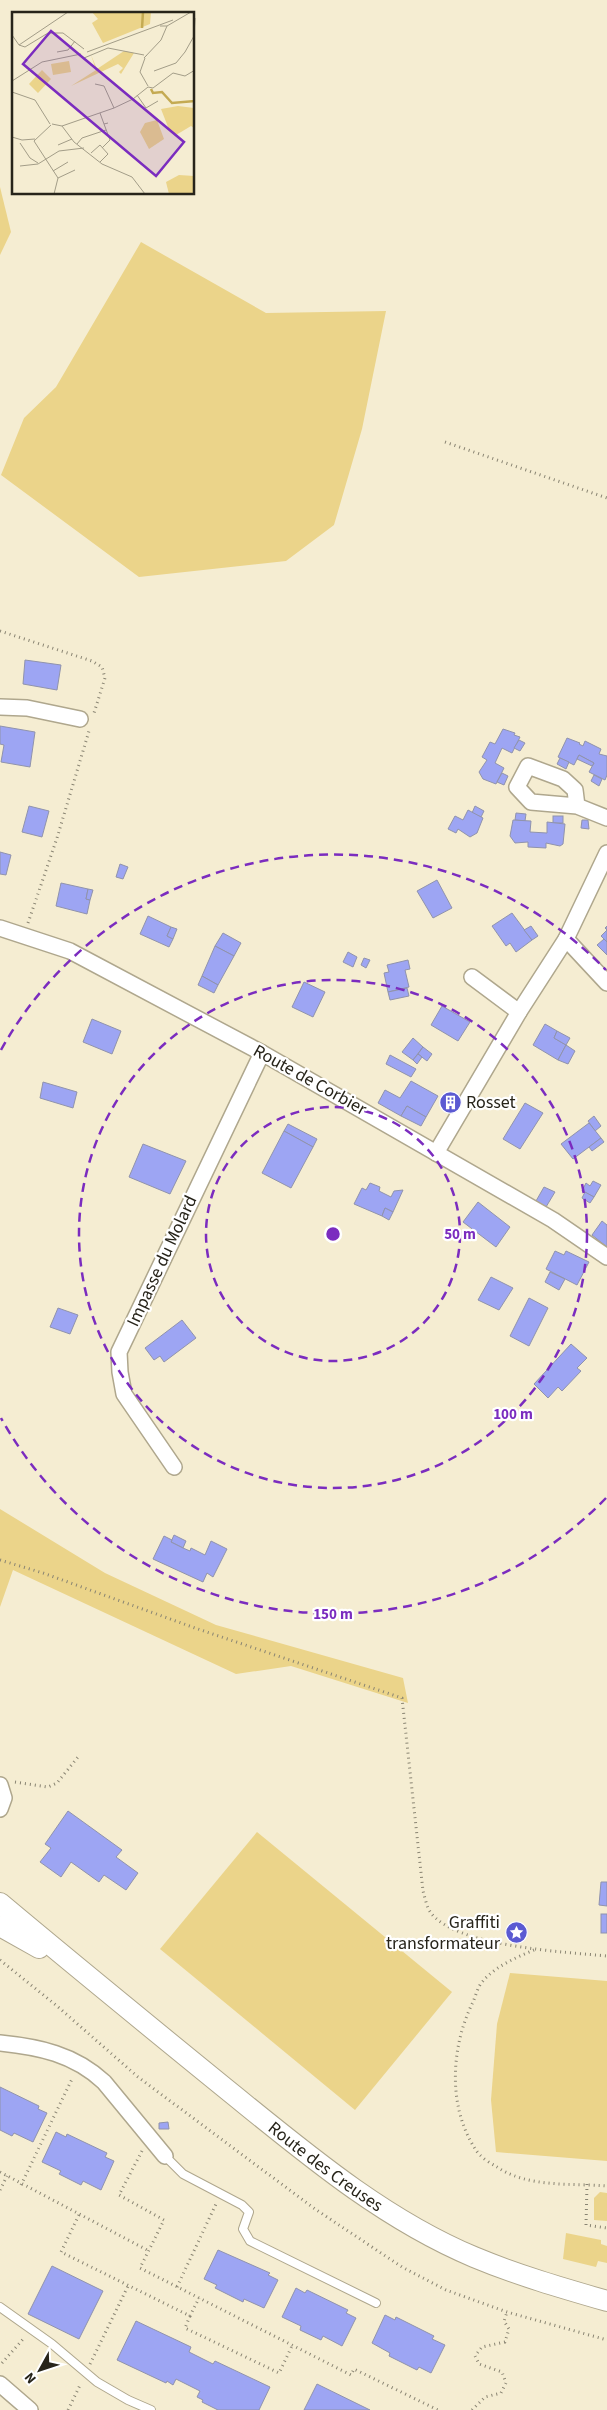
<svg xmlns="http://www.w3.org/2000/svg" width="607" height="2410" viewBox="0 0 607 2410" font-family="'Source Sans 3',sans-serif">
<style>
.green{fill:#ebd48a}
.building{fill:#9da5f3;stroke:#9093ac}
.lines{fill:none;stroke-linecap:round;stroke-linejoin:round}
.lane-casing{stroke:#afa78d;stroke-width:10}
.street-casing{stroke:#afa78d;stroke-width:18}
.secondary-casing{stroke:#afa78d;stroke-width:22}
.path{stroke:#898472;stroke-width:3;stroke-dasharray:1 4;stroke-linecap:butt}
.lane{stroke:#fff;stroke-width:8}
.street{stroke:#fff;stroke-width:15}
.secondary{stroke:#fff;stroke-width:20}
.ring{fill:none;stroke:#7b2cbf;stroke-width:2.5;stroke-dasharray:9 6}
.labels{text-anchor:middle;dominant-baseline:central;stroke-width:4.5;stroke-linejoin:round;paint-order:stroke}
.street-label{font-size:18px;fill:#27241a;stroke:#fff}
.poi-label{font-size:18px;fill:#27241a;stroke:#fff;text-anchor:start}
.inset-river{fill:none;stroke:#c4aa52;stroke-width:2.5}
.inset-road{fill:none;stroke:#a39d88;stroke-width:1}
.view{fill:#7b2cbf;fill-opacity:0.15;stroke:#7b2cbf;stroke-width:2.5}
.inset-edge{fill:none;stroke:#27241a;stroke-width:2.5}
.centre{fill:#7b2cbf;stroke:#fff;stroke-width:2.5}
.ring-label{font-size:15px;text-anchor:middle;font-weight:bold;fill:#7b2cbf;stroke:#fff;stroke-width:4.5;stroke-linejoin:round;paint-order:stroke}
</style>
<rect width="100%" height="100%" fill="#f5edd2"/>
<g class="green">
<path d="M0,187L11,232L0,255Z"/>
<path d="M141,242L266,313L386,311L362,429L334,525L286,561L139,577L1,475L24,418L56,387Z"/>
<path d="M0,1509L105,1573L216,1625L403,1678L408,1703L291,1666L236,1674L13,1570L0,1607Z"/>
<path d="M257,1832L452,1992L355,2110L160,1949Z"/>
<path d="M510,1973L607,1981V2161L496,2152L491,2100L497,2024Z"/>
<path d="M600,2192L607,2193V2221L594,2220V2198Z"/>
<path d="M566,2233L601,2240V2244L607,2246V2263L598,2261L596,2267L563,2259Z"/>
</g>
<g class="building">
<path d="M25,660L61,665L57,690L23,684Z"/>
<path d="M0,726L35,732L30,767L1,762L4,745L0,744Z"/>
<path d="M503,729L515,733L514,735L520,737L512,753L502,748L495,763L504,768L496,784L483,779L479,772L487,760L482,757L490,742L495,744Z"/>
<path d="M567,738L580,743L579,744L583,746L585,741L601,749L599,754L607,756V775L605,780L589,772L594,763L579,755L574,765L558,757Z"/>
<path d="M519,740L525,743L520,751L514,748Z"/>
<path d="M579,755L594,763L592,766L577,759Z"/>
<path d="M560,758L569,762L566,769L557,764Z"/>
<path d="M502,773L508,776L504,785L497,782Z"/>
<path d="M594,775L602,779L599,786L591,781Z"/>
<path d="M29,806L49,811L42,837L22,832Z"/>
<path d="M475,806L484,811L481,817L472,813Z"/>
<path d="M468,810L483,818L477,833L470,837L458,829L456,833L448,829L455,816L463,820Z"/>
<path d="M516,813L526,814L525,821L515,820Z"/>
<rect x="553" y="816" width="10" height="7"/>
<path d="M513,820L531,821L530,832L547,833V822L565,824L563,844L560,846L546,843V848L528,847V842L515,843L510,836Z"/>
<path d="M582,820H588L589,829L581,828Z"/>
<path d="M0,852L11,855L6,875L0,874Z"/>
<path d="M120,864L128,867L123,879L116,877Z"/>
<path d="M437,880L452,908L433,918L417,891Z"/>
<path d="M61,883L88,889L86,899L90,900L87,914L56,906Z"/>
<path d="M88,889L93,890L90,900L86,899Z"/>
<path d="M512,913L532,940L516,952L510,943L506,946L492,926Z"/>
<path d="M148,916L171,927L167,936L173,939L169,947L140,934Z"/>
<path d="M531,926L538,936L532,940L524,930Z"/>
<path d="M607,926V942L601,936L607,930L605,928Z"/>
<path d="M171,927L177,929L173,939L167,936Z"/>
<path d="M223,933L241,943L234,956L215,946Z"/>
<path d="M604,939L607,942V955L597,945Z"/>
<path d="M215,946L234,956L218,985L202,976Z"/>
<path d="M348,952L357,957L353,967L343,962Z"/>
<path d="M364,958L370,960L366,968L361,965Z"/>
<path d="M408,960L410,969L405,970L409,987L388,992L384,973L389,972L387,965Z"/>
<path d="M202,976L218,985L214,993L198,985Z"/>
<path d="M304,982L325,992L313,1017L292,1007Z"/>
<path d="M407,988L409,996L390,1000L388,992Z"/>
<path d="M442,1006L470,1022L458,1041L431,1025Z"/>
<path d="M92,1019L121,1031L112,1054L83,1042Z"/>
<path d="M545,1024L557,1031L554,1038L566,1045L558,1060L533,1045Z"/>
<path d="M557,1031L570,1038L566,1045L554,1038Z"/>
<path d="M413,1038L423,1047L413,1060L402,1052Z"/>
<path d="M566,1045L575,1051L568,1064L558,1060Z"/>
<path d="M423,1047L432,1054L427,1061L418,1054Z"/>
<path d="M418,1054L422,1057L417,1064L413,1060Z"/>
<path d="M390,1055L416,1069L411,1077L386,1064Z"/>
<path d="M411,1081L438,1096L426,1117L407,1106L401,1116L378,1103L385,1090L400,1098Z"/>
<path d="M43,1082L77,1092L73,1108L40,1098Z"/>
<path d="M449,1096L455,1100L451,1108L445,1104Z"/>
<path d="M525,1103L543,1113L520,1149L503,1139Z"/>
<path d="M407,1106L426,1117L421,1126L401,1116Z"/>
<path d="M594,1116L601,1126L595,1131L588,1121Z"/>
<path d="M589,1123L601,1138L573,1159L561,1144Z"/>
<path d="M288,1124L317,1139L313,1147L284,1131Z"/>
<path d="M284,1131L313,1147L291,1188L262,1173Z"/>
<path d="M601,1138L604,1142L592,1151L589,1147Z"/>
<path d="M143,1144L186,1161L170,1194L129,1177Z"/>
<path d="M593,1181L601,1185L594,1197L582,1191L586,1183L590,1186Z"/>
<path d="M370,1183L380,1187L379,1191L391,1197L394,1191L403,1190L393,1212L385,1208L382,1216L354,1204L362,1188L366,1190Z"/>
<path d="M544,1187L555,1192L546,1207L536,1201Z"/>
<path d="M585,1192L594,1197L590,1203L582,1198Z"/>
<path d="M478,1202L510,1227L496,1247L463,1222Z"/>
<path d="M385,1208L393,1212L389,1220L382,1216Z"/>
<path d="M602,1221L607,1225V1247L592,1235Z"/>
<path d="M555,1251L564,1255L566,1251L589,1262L577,1285L546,1269Z"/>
<path d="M550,1272L565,1279L559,1290L545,1282Z"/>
<path d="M491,1277L513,1288L499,1310L478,1300Z"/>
<path d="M529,1298L548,1308L529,1346L510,1336Z"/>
<path d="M58,1308L78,1315L70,1334L50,1327Z"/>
<path d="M182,1320L196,1338L164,1362L160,1356L154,1360L145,1348Z"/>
<path d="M571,1344L587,1358L577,1368L581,1371L562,1391L558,1387L548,1398L534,1384Z"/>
<path d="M174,1535L186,1541L183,1548L171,1542Z"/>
<path d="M164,1536L172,1540L171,1542L183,1548L190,1551L191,1548L205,1555L211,1541L227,1549L213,1577L207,1573L203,1582L153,1559Z"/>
<path d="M68,1811L122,1850L116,1857L138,1873L126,1890L104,1875L99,1882L71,1862L61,1877L40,1862L51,1848L45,1844Z"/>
<path d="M601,1882H607V1906L599,1905Z"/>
<rect x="601" y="1914" width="6" height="19"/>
<path d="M0,2087L39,2106L38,2109L47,2113L33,2142L14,2133L12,2136L0,2130Z"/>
<path d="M168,2122L169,2129H159V2123Z"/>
<path d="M56,2132L66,2137L67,2134L107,2153L105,2157L114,2161L101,2190L83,2181L81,2185L59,2174L61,2171L42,2162Z"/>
<path d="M218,2250L270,2273L268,2275L278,2280L264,2308L244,2299L243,2302L215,2288L217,2285L204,2279Z"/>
<path d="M52,2266L103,2291L79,2339L28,2314Z"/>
<path d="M296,2288L305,2293L307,2290L348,2310L346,2313L356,2318L342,2346L323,2336L321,2340L300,2330L301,2326L282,2317Z"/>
<path d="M385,2315L395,2320L396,2317L434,2336L432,2339L445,2345L431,2373L419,2367L417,2370L389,2356L390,2353L372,2343Z"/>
<path d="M136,2321L191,2347L189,2352L213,2364L215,2361L270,2387L259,2410H218L202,2402L203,2400L197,2397L200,2391L176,2379L173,2385L167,2381L166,2383L117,2360Z"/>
<path d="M317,2384L370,2410H304Z"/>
</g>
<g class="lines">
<defs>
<g id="lane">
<path d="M165,2156L183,2174L242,2205L249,2212L243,2229L250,2241L376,2303"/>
<path d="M0,2307L52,2344L97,2382L128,2400L151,2410"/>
</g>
<g id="street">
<path d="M0,707L27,708L80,719"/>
<path d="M577,806L575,790L563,779L528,766L517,787L531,802L577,806L607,818"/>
<path d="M0,928L70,951L262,1053L553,1220L607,1257"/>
<path d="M566,939L607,983"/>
<path d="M519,1012L566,939L607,853"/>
<path d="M436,1153L519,1012L472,977"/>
<path d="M174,1467L124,1394L120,1372L119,1352L262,1053"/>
<path d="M0,1785L4,1798L0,1809"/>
<path d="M0,2043C39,2047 74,2054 104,2082L165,2156"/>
<path d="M0,2384L30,2410"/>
</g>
<g id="secondary">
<path id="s1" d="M0,1903C74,1965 150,2027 225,2088C303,2151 381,2218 474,2257C517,2275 562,2288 607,2301"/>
<path d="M0,1926L39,1948"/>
</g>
</defs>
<use href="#lane" class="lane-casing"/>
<use href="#street" class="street-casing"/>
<use href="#secondary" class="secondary-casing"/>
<g class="path">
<path d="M445,442L607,498"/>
<path d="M0,631L92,661L102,667L105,678L94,713"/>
<path d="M28,923L57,838L89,731"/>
<path d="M0,1560L43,1573L195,1628L402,1698L423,1891C425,1898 427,1908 431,1913C457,1947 566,1952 607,1956"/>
<path d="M15,1782L48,1787L57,1783L78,1757"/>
<path d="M534,1950C515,1958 496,1966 483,1981C478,1986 476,1995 473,2002C451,2046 447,2107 476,2150C480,2157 490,2163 497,2167C528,2188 571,2183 607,2186"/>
<path d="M0,1960L57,2006L138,2077L315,2209L402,2267L446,2290L507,2312L607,2340"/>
<path d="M142,2151L119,2195L164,2220L140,2268L351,2375L354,2369L438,2410"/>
<path d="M0,2172L149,2251"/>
<path d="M587,2184L586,2225L607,2228"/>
<path d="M21,2185L73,2077"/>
<path d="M0,2190L7,2176"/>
<path d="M79,2215L61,2252L190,2316L199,2298"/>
<path d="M177,2287L216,2204"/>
<path d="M190,2316L185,2328L279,2373L292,2346"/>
<path d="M2,2363L25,2337"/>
<path d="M90,2364L128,2286"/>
<path d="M68,2410L81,2383"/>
<path d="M472,2410L485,2397L501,2393L506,2383L502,2372L479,2364L475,2356L482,2347L505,2342L509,2329L504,2321L507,2312"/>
</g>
<use href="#lane" class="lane"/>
<use href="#street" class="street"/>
<use href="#secondary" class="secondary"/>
</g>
<g class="ring">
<circle cx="333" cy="1234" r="127"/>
<circle cx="333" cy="1234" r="254"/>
<path d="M606 1498A380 380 0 0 1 1 1418M1 1050A380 380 0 0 1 606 970"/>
</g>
<defs>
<symbol id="building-disc" viewBox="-11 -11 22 22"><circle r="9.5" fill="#5b5ad2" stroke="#fff"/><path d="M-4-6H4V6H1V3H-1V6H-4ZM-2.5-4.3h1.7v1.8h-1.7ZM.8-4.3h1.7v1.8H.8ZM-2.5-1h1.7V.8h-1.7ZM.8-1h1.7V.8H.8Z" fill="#fff"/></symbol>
<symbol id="sight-disc" viewBox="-11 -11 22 22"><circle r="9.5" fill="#5b5ad2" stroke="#fff"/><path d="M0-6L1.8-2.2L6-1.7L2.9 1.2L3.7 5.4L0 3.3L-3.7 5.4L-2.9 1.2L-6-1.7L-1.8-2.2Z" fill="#fff"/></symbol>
</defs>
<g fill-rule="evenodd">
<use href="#building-disc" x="438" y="1090" width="25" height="25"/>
<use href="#sight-disc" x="504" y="1920" width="25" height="25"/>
</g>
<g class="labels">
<g class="street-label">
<text transform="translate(310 1080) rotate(29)">Route de Corbier</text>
<text transform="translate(162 1261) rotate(-65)">Impasse du Molard</text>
<text stroke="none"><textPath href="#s1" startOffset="419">Route des Creuses</textPath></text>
</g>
<g class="poi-label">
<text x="466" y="1102">Rosset</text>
<text x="500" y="1922" text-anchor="end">Graffiti<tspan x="500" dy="21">transformateur</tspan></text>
</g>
</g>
<g transform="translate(12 12)">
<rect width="182" height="182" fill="#f5edd2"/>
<path d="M80,0H139L138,12L91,31L80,11L86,7ZM112,39L122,41L109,62L107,60L111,56L106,52L59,74L84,58L79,43L85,57ZM57,49L59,60L41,63L39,52ZM30,58L39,67L26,81L17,72ZM166,94L182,96V116L179,114L164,123L158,120L149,97ZM145,108L152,127L137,137L128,120L133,111ZM167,163L182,164V182H157L154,170Z" fill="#ebd48a"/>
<path class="inset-river" d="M130,16L131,0M139,77L141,81L150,80L160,91L183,89"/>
<path class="inset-road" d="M148,14H155L179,0M0,23L7,33L13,35L36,21H51L72,37M7,33L56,0M45,40L56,38L63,29M75,40L161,8M135,43L132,46L149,28L155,14M72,46L96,36L132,43M133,46L128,60L136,74M142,59L164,51L173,40L182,24L183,6M0,69L30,50L69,42M83,72L92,74L102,96M136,75L141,76L161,61L173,64L183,58M0,80L23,88L38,112M125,83L134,96L146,89M88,101L92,112L96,111M40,112L50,114L102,96L121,87L136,75M39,113L22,129L46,166L42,182M50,114L62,130L90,152L120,165L133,182M0,125L10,128L23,127M8,131L18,146L26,151M65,132L70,126L94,118M46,133L60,127M90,136L98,128L92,112M79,141L88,133L96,142L88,150M8,154L26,152L47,139L72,136M41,159L56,150M46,166L63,158"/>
<path class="view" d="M39,19L172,130L144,164L11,52Z"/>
<rect width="182" height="182" class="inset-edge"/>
</g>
<circle cx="333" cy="1234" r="8" class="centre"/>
<g class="ring-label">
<text x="460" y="1239">50 m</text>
<text x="513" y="1419">100 m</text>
<text x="333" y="1619">150 m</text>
</g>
<g transform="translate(40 2370) rotate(230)" stroke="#ffffff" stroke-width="4" paint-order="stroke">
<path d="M0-4L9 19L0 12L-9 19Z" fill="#27241a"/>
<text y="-8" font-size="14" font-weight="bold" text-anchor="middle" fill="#27241a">N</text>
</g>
</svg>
